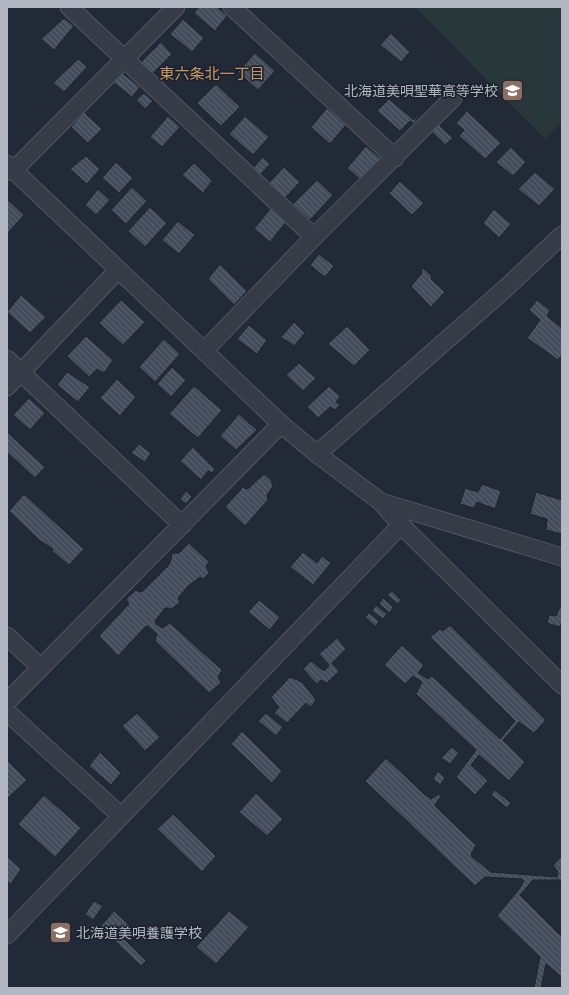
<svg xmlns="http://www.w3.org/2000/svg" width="569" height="995" viewBox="0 0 569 995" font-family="Arial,'Noto Sans JP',sans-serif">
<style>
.pitch{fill:#28383a}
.building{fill:url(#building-back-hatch);stroke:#1d232e}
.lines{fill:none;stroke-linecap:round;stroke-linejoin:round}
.minor-casing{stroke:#515762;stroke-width:19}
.minor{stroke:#363c47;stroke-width:17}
.labels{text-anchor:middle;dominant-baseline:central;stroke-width:3;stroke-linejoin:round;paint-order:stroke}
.poi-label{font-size:14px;fill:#b1b7c3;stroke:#1b212c;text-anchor:end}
.neighbourhood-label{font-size:15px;fill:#c99866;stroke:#1b212c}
</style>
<defs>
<pattern id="building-back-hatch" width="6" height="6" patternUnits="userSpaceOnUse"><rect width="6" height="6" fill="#444d5b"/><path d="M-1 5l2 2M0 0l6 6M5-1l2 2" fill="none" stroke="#5d6471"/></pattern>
</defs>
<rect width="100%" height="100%" fill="#232a37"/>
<path class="pitch" d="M415,7H562V121L545,139Z"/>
<g class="building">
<path d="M199,7H217L227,16L215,31L194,13Z"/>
<path d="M64,18L74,26L54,50L41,39Z"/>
<path d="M183,19L204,38L192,52L170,34Z"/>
<path d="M391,33L410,52L401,62L380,45Z"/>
<path d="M161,42L172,54L151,75L140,63Z"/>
<path d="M255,53L275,71L258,90L238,72Z"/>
<path d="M78,59L87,67L64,92L53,83Z"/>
<path d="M121,72L140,87L132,97L113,82Z"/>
<path d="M216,84L240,107L221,126L197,103Z"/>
<path d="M144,93L153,101L145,109L136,100Z"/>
<path d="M389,99L414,120L418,114L419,115L414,124L410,121L400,131L377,111Z"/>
<path d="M327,108L346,125L330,144L311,127Z"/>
<path d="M467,111L501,143L485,159L459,136L464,130L456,123Z"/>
<path d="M84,112L102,129L88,143L71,127Z"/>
<path d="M168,116L180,127L162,147L150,137Z"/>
<path d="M245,116L269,137L253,155L229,134Z"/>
<path d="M438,124L453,138L445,145L432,132Z"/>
<path d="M366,146L381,159L362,181L347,168Z"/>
<path d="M511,147L526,162L513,176L496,162Z"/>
<path d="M86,156L100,169L87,184L70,169Z"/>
<path d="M263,157L270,164L259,176L252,169Z"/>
<path d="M116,162L133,178L119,193L102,178Z"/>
<path d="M194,163L212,181L203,193L182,175Z"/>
<path d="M284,167L300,182L284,199L268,184Z"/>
<path d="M535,172L555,189L539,206L518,189Z"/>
<path d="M317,180L333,195L310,220L293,204Z"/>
<path d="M400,181L424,203L412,215L389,193Z"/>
<path d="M132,187L147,201L126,224L111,210Z"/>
<path d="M98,189L110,200L96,215L85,205Z"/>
<path d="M7,199L24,215L7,234Z"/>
<path d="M150,207L167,223L145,247L128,231Z"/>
<path d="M270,209L286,222L270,242L254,229Z"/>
<path d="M494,209L511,224L499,238L483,223Z"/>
<path d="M178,221L195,235L179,254L162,240Z"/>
<path d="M319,254L334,266L325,277L310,265Z"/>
<path d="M220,264L247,291L234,305L208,279Z"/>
<path d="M421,268H423L432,276L431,279L445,292L431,307L411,286L422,273Z"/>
<path d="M21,295L46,317L30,333L7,312Z"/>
<path d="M121,300L145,322L123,345L99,323Z"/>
<path d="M537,300L550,310L547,316L562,328V355L558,360L527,338L540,320L529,310Z"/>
<path d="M294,322L305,333L294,346L281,337Z"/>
<path d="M249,325L267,340L257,354L237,339Z"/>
<path d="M347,326L370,350L354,366L328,344Z"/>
<path d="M86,336L113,360L104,373L97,369L89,377L67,356Z"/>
<path d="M164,339L180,354L155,382L139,367Z"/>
<path d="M299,363L316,378L303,391L286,375Z"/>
<path d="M172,367L186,380L171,397L157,384Z"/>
<path d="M67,372L90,387L78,402L57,385Z"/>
<path d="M117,379L136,397L120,416L100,398Z"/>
<path d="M194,386L222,410L198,438L169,414Z"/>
<path d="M329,386L340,396L336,402L340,405L335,410L330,407L318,418L307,407Z"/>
<path d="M29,398L45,413L30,430L13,415Z"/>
<path d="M239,414L257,430L236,450L220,436Z"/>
<path d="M7,432L45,467L35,478L7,452Z"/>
<path d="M139,444L151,453L145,462L131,453Z"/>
<path d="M193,447L215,469L212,473L208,471L201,480L180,461Z"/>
<path d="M264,474L271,480L273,486L267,495L268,500L245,526L225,507L243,487L246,489L249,488Z"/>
<path d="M482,484L501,491L495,509L477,502L474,508L460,504L465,488L478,492Z"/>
<path d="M186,491L192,497L186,504L180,499Z"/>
<path d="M536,492L562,500V534L546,530L547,519L530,514Z"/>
<path d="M24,494L84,549L69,565L52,551L53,549L39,540L9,511Z"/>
<path d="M189,543L209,562L206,566L209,573L203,579L200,577L188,586L178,598L180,602L172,609L169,608H165L155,621L156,624L162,628L170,623L222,670L218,677L221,683L209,693L155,641L157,634L148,626L145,627L118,656L99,636L129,604L126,599L136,590L140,592L143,591L168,566L171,560L172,553H179Z"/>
<path d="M303,552L317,563L322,556L331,563L313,585L290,567Z"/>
<path d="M392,591L401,600L398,604L387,595Z"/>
<path d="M383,598L393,607L390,613L379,604Z"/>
<path d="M259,600L280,617L270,630L248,612Z"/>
<path d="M561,604L562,622L559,627L547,623L549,615L556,616Z"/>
<path d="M376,605L387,614L383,619L372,611Z"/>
<path d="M369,613L379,621L376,627L365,617Z"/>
<path d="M450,625L546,720L534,733L519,722L503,740L525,762L509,781L479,755L471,765L488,781L475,795L456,777L476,750L416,694L422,682L413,676L405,684L384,665L402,645L424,665L418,673L428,679L432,676L500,739L515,721L430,637L440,629L443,631Z"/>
<path d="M337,638L346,649L332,663L339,671L327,683L321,680L317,684L303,669L311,661L324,671L328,667L329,665L319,654Z"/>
<path d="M290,677L302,682L316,700L311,707L306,703L287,723L274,713L279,707L271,697Z"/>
<path d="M137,713L160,737L145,751L122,726Z"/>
<path d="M266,713L283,727L276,736L258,721Z"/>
<path d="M242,731L282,771L272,783L231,744Z"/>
<path d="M452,747L459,753L450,764L441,758Z"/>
<path d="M100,752L121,773L111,785L89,766Z"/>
<path d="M386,758L424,794L431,799L439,794L441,796L435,805L436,807L476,845L471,854L472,857L491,872L557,877L558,872L553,865L562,856V880H533L520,895L562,937V977L546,964L541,988H534L540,957L497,916L520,888L524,881L522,879L485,877L475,886L365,781Z"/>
<path d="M7,760L27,780L7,799Z"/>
<path d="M438,771L445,778L440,785L433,779Z"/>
<path d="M495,790L511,803L507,808L491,795Z"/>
<path d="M256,793L283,819L267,836L239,812Z"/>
<path d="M44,795L81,828L55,857L18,824Z"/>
<path d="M173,814L216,856L202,872L157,829Z"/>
<path d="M7,856L21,869L11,884L7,882Z"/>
<path d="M94,901L103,906L93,920L85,914Z"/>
<path d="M114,911L130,926L121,936L146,961L141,966L100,927Z"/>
<path d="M229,911L249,927L216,964L196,947Z"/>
</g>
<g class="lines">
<defs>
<g id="minor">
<path d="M69,7L314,237"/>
<path d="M232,7L395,158"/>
<path d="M7,164L281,424L317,454L381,502L401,525L562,685"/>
<path d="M7,171L14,170L176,7"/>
<path d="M204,351L314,237L453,98"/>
<path d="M7,359L182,525"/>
<path d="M7,387L118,270"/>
<path d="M317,454L507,287L562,235"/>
<path d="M381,502L562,557"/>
<path d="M7,636L41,668"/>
<path d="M7,702L281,424"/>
<path d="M7,712L121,816"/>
<path d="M7,935L401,525"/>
</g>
</defs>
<use href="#minor" class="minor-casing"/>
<use href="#minor" class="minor"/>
</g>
<defs>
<symbol id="school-square" viewBox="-11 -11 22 22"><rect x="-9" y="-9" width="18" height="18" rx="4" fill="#8d6e63" stroke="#1b212c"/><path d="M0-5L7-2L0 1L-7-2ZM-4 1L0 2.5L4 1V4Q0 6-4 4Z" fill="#fff"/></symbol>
</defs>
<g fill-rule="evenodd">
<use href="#school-square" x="500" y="78" width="25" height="25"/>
<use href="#school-square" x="48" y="920" width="25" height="25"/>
</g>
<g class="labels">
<g class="poi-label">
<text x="498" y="91">北海道美唄聖華高等学校</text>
<text x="76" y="933" text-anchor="start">北海道美唄養護学校</text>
</g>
<g class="neighbourhood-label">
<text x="212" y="73">東六条北一丁目</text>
</g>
</g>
<rect width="569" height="995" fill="none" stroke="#b1b7c3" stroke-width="16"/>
</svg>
